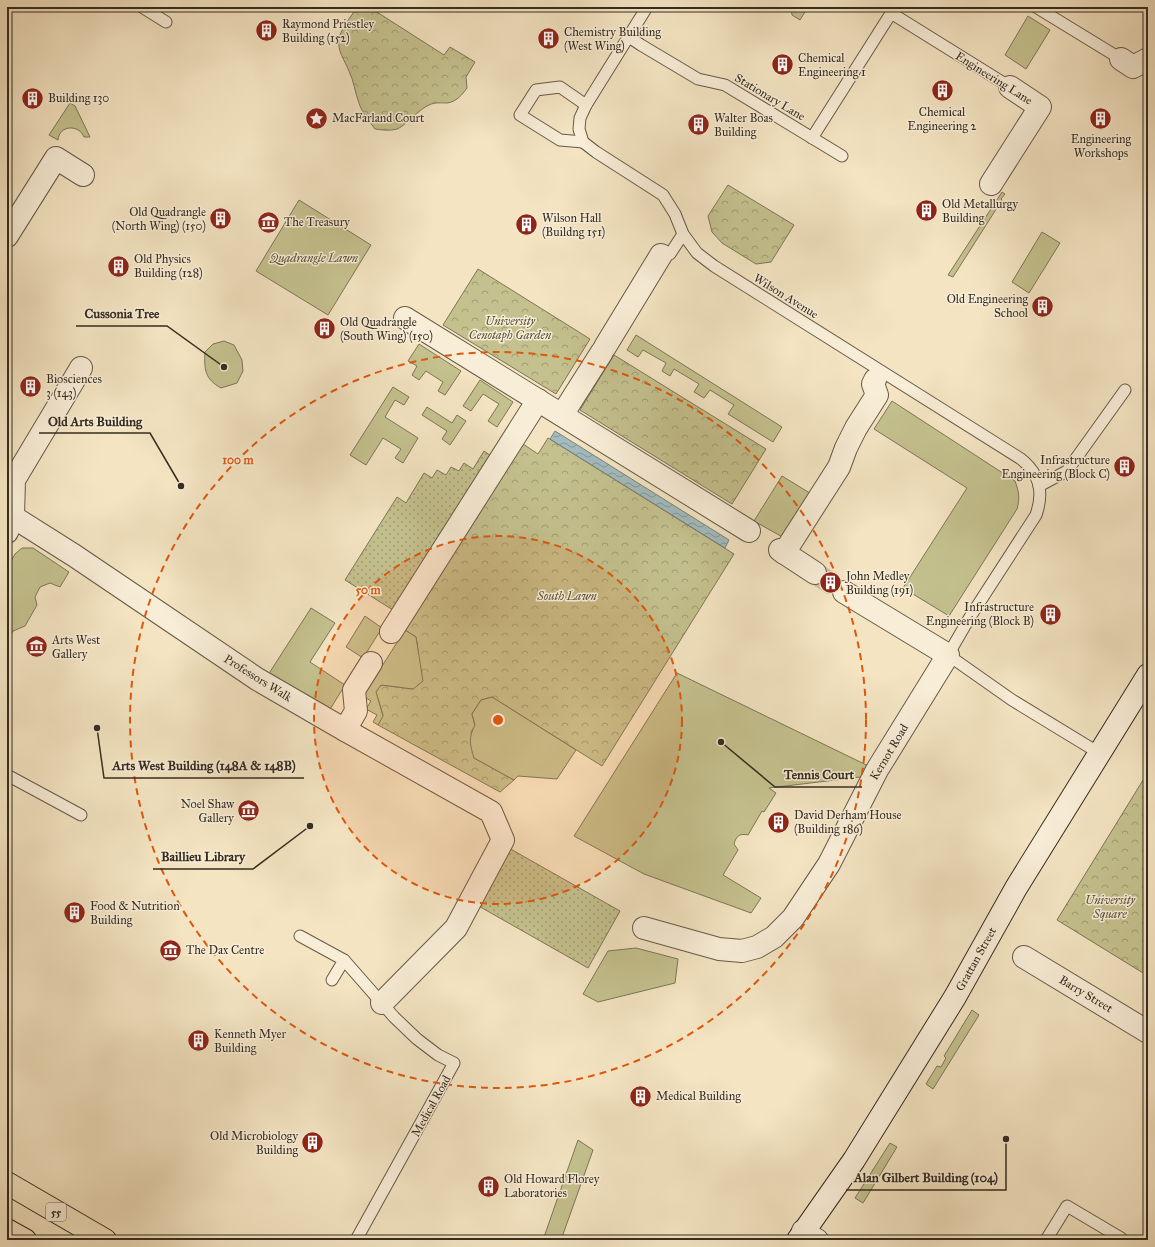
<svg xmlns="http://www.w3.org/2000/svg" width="1155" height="1247" viewBox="0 0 1155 1247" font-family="'IM FELL Great Primer',serif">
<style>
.grass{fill:url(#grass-dots);stroke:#7c7657}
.park{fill:url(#park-crowns);stroke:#7c7657}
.garden{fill:#c4c18e;stroke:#7c7657}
.water{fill:url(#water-waves);stroke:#76827f}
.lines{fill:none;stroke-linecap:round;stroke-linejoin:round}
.street-tunnel{stroke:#cebfa2;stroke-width:22;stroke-dasharray:22 11;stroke-linecap:butt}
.lane-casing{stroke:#655a48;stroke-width:13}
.street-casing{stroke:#655a48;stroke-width:24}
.secondary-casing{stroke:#352c20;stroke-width:24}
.primary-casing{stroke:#352c20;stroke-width:24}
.lane{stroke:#f8edd7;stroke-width:11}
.street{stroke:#f8edd7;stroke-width:22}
.secondary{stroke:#f8edd7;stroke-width:22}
.primary{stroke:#f4e4c2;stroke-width:22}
.ring{fill:none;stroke:#df570d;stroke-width:2;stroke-dasharray:7 5}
.labels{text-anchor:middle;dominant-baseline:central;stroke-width:3;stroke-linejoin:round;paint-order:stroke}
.shield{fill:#f8edd7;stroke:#706657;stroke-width:1}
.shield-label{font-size:11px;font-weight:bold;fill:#352c20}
.poi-label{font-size:12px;fill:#352c20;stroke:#f8edd7;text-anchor:start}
.street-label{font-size:12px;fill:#352c20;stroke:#f8edd7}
.park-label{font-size:12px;font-style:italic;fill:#59513c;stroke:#f8edd7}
.centre{fill:#df570d;stroke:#f8edd7;stroke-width:2}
.ring-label{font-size:12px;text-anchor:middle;font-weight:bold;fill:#df570d;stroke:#f8edd7;stroke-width:3;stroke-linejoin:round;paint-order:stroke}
.leader{fill:none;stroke:#352c20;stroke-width:1.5}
.callout-dot{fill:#352c20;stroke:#f8edd7;stroke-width:1.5}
.callout-label{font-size:13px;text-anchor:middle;font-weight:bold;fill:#352c20;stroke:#f8edd7;stroke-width:3;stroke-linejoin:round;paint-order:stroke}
</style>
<defs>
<pattern id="grass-dots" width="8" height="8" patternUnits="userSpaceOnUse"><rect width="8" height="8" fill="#c4c18e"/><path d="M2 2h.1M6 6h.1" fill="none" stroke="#a09d74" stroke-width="1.8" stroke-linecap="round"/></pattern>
<pattern id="park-crowns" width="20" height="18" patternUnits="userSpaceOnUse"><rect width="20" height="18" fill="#c4c18e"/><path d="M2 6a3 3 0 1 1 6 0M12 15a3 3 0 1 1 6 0" fill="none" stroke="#a09d74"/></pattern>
<pattern id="water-waves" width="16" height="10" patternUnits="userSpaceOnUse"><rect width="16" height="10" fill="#a2bbbe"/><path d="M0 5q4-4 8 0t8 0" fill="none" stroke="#85989a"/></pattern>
</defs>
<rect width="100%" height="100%" fill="#f4e4c2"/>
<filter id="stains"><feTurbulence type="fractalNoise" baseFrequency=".005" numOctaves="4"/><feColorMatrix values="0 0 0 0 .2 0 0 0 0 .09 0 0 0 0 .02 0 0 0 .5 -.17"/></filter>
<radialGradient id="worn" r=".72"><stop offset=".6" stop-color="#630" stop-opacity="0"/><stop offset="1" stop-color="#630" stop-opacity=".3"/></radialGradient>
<g class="grass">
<path d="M484,451L491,456L393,610L345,580L397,497L406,503L424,473L432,478L437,470L446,475L451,467L459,471L464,463L473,469Z"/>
<path d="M507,847L620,911L588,968L475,904Z"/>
</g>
<g class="park">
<path d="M357,7H369L444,55L450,47L475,62L466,77L467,88C462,95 456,102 447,103C441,103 435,102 429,105C419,109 404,127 397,129C389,131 383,130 375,129C369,121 362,113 359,103C355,93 354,81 349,71C345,61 337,51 339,39C341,28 351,17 357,7Z"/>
<path d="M728,185L794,225L771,262L756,264L722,243L712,232L708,216Z"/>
<path d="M478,269L590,339L556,394L443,325Z"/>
<path d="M614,355L766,449L732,504L580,410Z"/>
<path d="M548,438L734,554L602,766L492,697L481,700L472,714L475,726L471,732L474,758L514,780L500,792L378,725L383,715L376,692L381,685L413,689L418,650L416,637L405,630L523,444L538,454Z"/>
<path d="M1148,772V976L1057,920Z"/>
</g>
<g class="garden">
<path d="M791,7H808L800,20L792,15Z"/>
<path d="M1028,16L1050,30L1026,69L1005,55Z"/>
<path d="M70,103L75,106L90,137H84C79,124 59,125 58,140L49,135Z"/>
<path d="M1002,192L1005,194L1001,199L1002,200L953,277L948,275Z"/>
<path d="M299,200L371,245L328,315L256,271Z"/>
<path d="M1042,232L1060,243L1029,293L1012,282Z"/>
<path d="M636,335L782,427L773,442L728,414L734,405L710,390L704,398L694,392L699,384L674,369L670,376L662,371L666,363L643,350L638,357L627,350Z"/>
<path d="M224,341L234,345L242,360L243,371L237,383L221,388C205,379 204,370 205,352L213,344Z"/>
<path d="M419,344L461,371L445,395L438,391L443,382L426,371L419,380L412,375L417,366L408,361Z"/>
<path d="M480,380L513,402L497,427L488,421L499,404L483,394L471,411L463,406Z"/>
<path d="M393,387L409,397L404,405L395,400L385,417L418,438L403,463L395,458L401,449L383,438L366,465L350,455Z"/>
<path d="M892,401L1015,481C1019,491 1020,499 1017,509L949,616L903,588L967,488L874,429Z"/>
<path d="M427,407L452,423L457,415L466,421L450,445L442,439L447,431L422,415Z"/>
<path d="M782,476L813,495L786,539L754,521Z"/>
<path d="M22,548H33L69,572L60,587L50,583L40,587L35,597L37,605L25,626L13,631L7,642V568L15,554Z"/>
<path d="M311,608L335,623L310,662L345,685L329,711L268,675Z"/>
<path d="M365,616L382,628L363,658L346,647Z"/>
<path d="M405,630L416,637L423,681L413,689L381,685L376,692L383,716L378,725L373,722L377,715L366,709L371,701L363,696Z"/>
<path d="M677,673L885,774L769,788L776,793L764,812L762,811L748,835C740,833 736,836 734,844L738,850L723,875L761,898L751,913L644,874L574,836Z"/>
<path d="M492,697L576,750L557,779L518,776L514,780L474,758C470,745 468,738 475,725L472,714L481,700Z"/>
<path d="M636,948L678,959L675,983L598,1002L583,994L608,951Z"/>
<path d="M972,1010L979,1015L933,1089L926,1084L937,1066L941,1067L946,1058L944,1056Z"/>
<path d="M578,1140L593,1150L561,1240H544V1237Z"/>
<path d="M890,1143L897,1147L863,1203L855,1198Z"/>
</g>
<path class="water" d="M555,431L729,540L725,548L550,439Z"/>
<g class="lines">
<path class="street-tunnel" d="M815,573L844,592"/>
<defs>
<g id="lane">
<path d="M142,7L166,22"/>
<path d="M647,7L586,105L580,118L579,129L583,142L596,152L663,195L675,214L683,234L697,253L714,266L1021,459C1040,474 1044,492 1036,515L970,617L948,655L1012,700L1099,753"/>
<path d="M1036,7L1121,59"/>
<path d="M891,13L1010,87"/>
<path d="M629,37L641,45L698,79L725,85L842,156"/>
<path d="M812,138L895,7"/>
<path d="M583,142L560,140L520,115L536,90L560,87L586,105"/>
<path d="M670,254L683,234"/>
<path d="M1039,486L1067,471L1125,390"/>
<path d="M7,775L81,815"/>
<path d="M300,936L344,960L394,1017L417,1039L438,1055L454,1063L356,1240"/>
<path d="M332,980L344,960"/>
<path d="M1046,1240L1067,1206L1121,1238L1120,1240"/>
</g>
<g id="street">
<path d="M1121,59L1133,67L1148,59"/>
<path d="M991,184L1040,107L1010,87"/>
<path d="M7,236L56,158L83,175"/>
<path d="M405,318L749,531"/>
<path d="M605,347L661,255"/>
<path d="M562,415L602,352"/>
<path d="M7,513L75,556L257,679L345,730L491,812L503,840L456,928L382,1003"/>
<path d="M7,532L13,517L14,480L81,368"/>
<path d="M780,550L815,573"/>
<path d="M784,553L839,467L846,448L856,428L877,395L873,384L875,380"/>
<path d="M391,632L538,400"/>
<path d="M345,730L356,711L354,690L371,663"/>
<path d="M644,928L719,949L742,951L757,947L774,937L793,918L829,864L877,770L948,655L844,592"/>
<path d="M1024,957L1148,1032"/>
<path d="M803,1231L817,1240"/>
</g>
<path id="secondary" d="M798,1240L854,1160L955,997L1016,888L1148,675"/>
<g id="primary">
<path d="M7,1183L105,1240"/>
<path d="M7,1230L25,1240"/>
</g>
</defs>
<use href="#lane" class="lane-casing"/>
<use href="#street" class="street-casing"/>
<use href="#secondary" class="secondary-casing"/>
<use href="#primary" class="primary-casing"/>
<use href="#lane" class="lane"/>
<use href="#street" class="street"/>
<use href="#secondary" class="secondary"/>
<use href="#primary" class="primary"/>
</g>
<circle cx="498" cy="720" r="184" fill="#df570d" fill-opacity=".12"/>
<g class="ring">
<circle cx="498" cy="720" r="184"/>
<circle cx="498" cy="720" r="368"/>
</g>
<defs>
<symbol id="building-disc" viewBox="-11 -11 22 22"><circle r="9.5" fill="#8f2418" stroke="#f8edd7"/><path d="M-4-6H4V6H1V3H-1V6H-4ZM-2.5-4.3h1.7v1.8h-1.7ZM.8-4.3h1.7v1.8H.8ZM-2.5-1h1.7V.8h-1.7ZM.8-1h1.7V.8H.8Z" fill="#fff"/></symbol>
<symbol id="sight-disc" viewBox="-11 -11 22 22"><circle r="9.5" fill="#8f2418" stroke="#f8edd7"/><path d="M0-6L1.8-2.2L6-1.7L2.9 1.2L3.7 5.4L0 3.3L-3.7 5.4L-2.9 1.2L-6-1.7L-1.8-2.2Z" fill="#fff"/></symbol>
<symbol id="museum-disc" viewBox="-11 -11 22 22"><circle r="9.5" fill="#8f2418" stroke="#f8edd7"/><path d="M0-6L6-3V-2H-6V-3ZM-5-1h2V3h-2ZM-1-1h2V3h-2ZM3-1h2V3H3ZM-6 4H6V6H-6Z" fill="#fff"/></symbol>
</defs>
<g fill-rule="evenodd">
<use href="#building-disc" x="254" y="18" width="25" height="25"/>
<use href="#building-disc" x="536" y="26" width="25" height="25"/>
<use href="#building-disc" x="770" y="52" width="25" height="25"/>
<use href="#building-disc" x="930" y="78" width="25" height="25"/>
<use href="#building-disc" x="20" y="86" width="25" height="25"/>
<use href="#sight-disc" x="304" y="106" width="25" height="25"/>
<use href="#building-disc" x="1088" y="106" width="25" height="25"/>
<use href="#building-disc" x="686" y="112" width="25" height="25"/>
<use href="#building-disc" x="914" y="198" width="25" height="25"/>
<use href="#building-disc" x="208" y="206" width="25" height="25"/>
<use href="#museum-disc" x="256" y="210" width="25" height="25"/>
<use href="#building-disc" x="514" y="212" width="25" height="25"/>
<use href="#building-disc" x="106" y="254" width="25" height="25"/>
<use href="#building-disc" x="1030" y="294" width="25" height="25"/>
<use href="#building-disc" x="312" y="316" width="25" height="25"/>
<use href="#building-disc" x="18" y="374" width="25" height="25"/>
<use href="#building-disc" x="1112" y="454" width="25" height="25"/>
<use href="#building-disc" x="818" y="570" width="25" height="25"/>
<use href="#building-disc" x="1038" y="602" width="25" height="25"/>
<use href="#museum-disc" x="24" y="634" width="25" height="25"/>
<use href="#museum-disc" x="236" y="798" width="25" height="25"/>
<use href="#building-disc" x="766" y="810" width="25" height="25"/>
<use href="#building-disc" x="62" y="900" width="25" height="25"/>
<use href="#museum-disc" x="158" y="938" width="25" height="25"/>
<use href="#building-disc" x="186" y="1028" width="25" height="25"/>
<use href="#building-disc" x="628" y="1084" width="25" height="25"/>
<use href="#building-disc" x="300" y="1130" width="25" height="25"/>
<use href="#building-disc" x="476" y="1174" width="25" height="25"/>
</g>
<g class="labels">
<rect class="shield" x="46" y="1203" width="20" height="18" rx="3"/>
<g class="shield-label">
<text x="56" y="1212">55</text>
</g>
<g class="poi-label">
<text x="282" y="24">Raymond Priestley<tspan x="282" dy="14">Building (152)</tspan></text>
<text x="564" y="32">Chemistry Building<tspan x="564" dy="14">(West Wing)</tspan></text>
<text x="798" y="58">Chemical<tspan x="798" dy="14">Engineering 1</tspan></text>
<text x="48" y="98">Building 130</text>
<text x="942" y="112" text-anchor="middle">Chemical<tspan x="942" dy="14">Engineering 2</tspan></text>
<text x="332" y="118">MacFarland Court</text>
<text x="714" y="118">Walter Boas<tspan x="714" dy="14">Building</tspan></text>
<text x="1101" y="139" text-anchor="middle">Engineering<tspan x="1101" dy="14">Workshops</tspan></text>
<text x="942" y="204">Old Metallurgy<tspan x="942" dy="14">Building</tspan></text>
<text x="206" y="212" text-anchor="end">Old Quadrangle<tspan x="206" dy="14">(North Wing) (150)</tspan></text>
<text x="542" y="218">Wilson Hall<tspan x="542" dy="14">(Buildng 151)</tspan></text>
<text x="284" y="222">The Treasury</text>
<text x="134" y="259">Old Physics<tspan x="134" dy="14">Building (128)</tspan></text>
<text x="1028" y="299" text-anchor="end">Old Engineering<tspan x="1028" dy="14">School</tspan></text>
<text x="340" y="322">Old Quadrangle<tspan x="340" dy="14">(South Wing) (150)</tspan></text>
<text x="46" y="379">Biosciences<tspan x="46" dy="14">3 (143)</tspan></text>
<text x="1110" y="460" text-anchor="end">Infrastructure<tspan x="1110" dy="14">Engineering (Block C)</tspan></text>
<text x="846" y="576">John Medley<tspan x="846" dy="14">Building (191)</tspan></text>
<text x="1034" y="607" text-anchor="end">Infrastructure<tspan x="1034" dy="14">Engineering (Block B)</tspan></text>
<text x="52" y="640">Arts West<tspan x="52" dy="14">Gallery</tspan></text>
<text x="234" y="804" text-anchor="end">Noel Shaw<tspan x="234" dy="14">Gallery</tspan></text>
<text x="794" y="815">David Derham House<tspan x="794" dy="14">(Building 186)</tspan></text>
<text x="90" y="906">Food &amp; Nutrition<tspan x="90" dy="14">Building</tspan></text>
<text x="186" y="950">The Dax Centre</text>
<text x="214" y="1034">Kenneth Myer<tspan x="214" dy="14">Building</tspan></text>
<text x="656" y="1096">Medical Building</text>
<text x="298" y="1136" text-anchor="end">Old Microbiology<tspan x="298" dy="14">Building</tspan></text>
<text x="504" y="1179">Old Howard Florey<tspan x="504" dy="14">Laboratories</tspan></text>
</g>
<g class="street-label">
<text transform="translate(994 78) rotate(32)">Engineering Lane</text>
<text transform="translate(770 97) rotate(31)">Stationary Lane</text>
<text transform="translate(786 296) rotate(32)">Wilson Avenue</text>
<text transform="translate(258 678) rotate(32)">Professors Walk</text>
<text transform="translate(889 752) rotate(-59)">Kernot Road</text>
<text transform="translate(976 959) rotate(-61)">Grattan Street</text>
<text transform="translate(1086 994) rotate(31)">Barry Street</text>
<text transform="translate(431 1106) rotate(-61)">Medical Road</text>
</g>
<g class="park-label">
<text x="314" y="258">Quadrangle Lawn</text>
<text x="510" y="321">University<tspan x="510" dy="14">Cenotaph Garden</tspan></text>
<text x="567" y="596">South Lawn</text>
<text x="1110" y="900">University<tspan x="1110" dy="14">Square</tspan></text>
</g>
</g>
<circle cx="498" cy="720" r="6" class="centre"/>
<g class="ring-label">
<text x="238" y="464">100 m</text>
<text x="368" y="594">50 m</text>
</g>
<path class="leader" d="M224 367L167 326H76M181 486L150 433H39M97 728L104 778H304M721 742L775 787H862M310 826L253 869H153M1006 1139L1006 1190H846"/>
<g class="callout-dot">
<circle cx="224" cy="367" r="4"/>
<circle cx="181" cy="486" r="4"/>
<circle cx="97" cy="728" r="4"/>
<circle cx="721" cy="742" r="4"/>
<circle cx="310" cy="826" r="4"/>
<circle cx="1006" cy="1139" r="4"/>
</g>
<g class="callout-label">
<text x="122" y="318">Cussonia Tree</text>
<text x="95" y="426">Old Arts Building</text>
<text x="204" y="770">Arts West Building (148A &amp; 148B)</text>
<text x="819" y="779">Tennis Court</text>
<text x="203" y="861">Baillieu Library</text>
<text x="926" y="1182">Alan Gilbert Building (104)</text>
</g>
<rect width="1155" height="1247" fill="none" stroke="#f4e4c2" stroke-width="24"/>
<rect x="8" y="8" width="1139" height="1231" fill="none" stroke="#352c20" stroke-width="2"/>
<rect x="12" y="12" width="1131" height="1223" fill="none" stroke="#352c20"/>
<rect width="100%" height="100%" filter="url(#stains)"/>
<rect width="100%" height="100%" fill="url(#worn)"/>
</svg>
